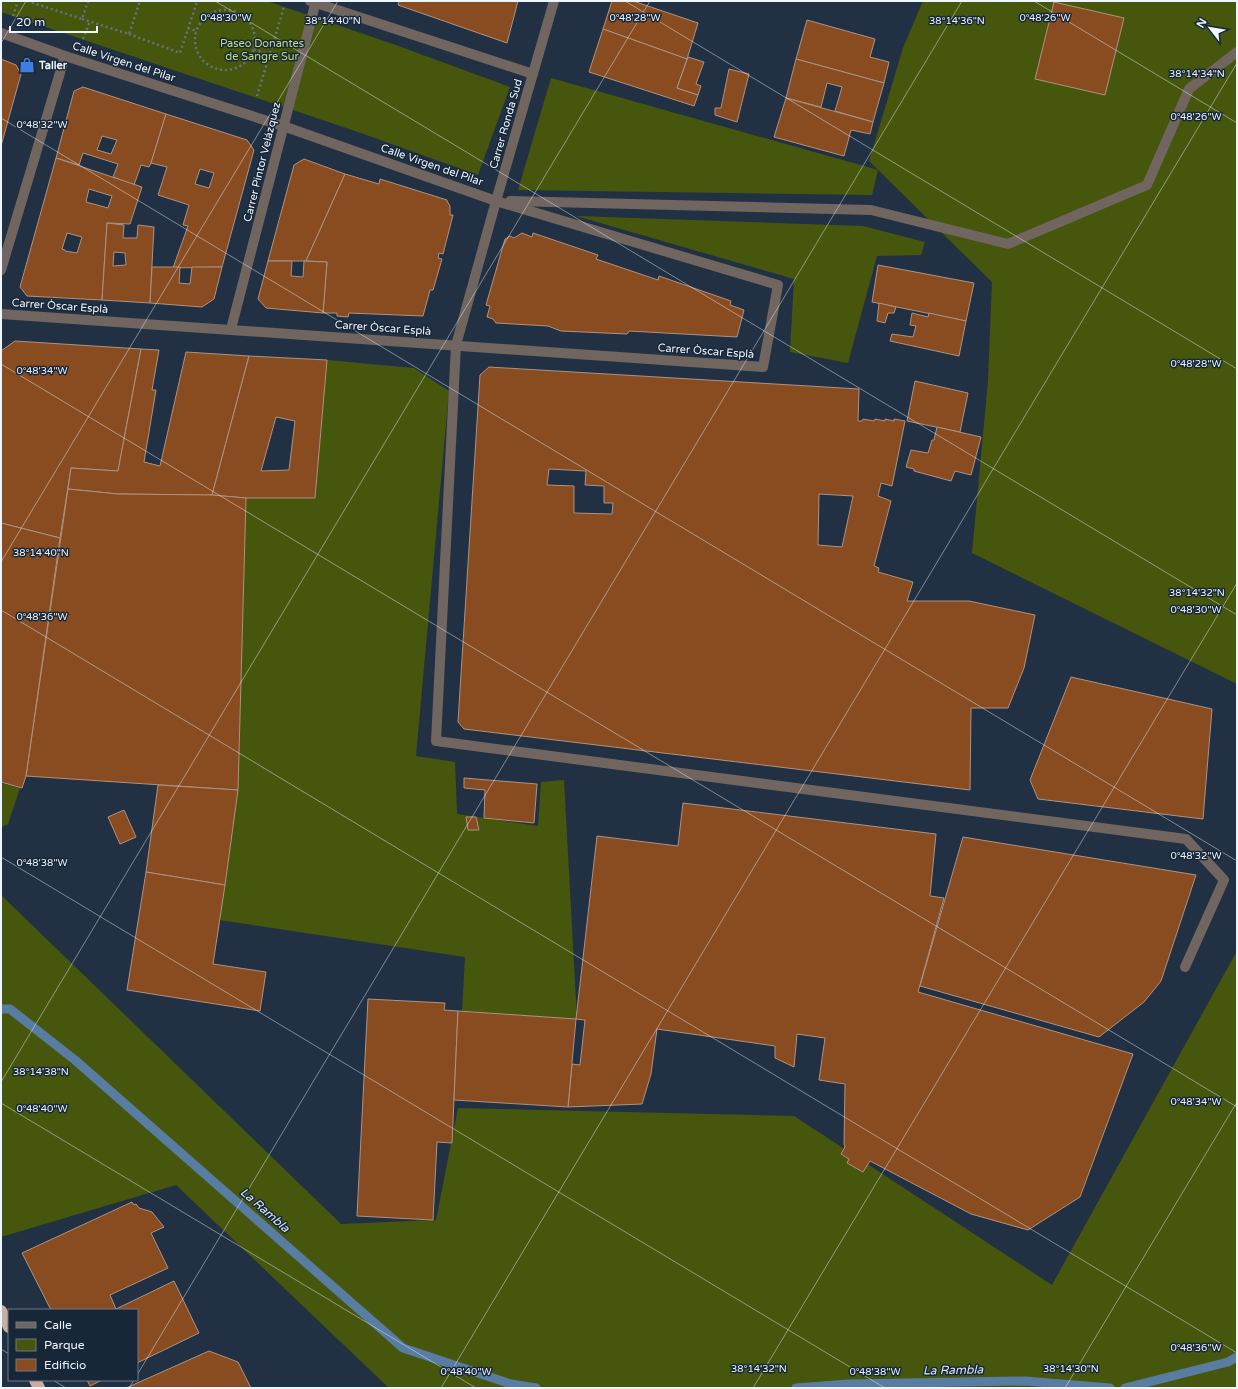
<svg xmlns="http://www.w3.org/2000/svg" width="1238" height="1389" viewBox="0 0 1238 1389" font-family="'Varela Round',sans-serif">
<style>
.green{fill:#46570d}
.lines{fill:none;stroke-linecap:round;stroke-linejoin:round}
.stream{stroke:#597ca2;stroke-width:9}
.building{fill:#884c20;stroke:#ad9383;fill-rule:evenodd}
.path{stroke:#667382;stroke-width:2.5;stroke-dasharray:2 3;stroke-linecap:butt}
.minor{stroke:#716560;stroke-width:10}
.highway{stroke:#cbada2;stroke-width:12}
.ticks{fill:none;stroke:#edf5ff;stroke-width:1;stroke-opacity:0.45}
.labels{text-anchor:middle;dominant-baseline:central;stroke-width:3;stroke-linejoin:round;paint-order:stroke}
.park-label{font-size:11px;fill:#c2df7d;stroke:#182738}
.street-label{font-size:11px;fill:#edf5ff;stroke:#182738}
.poi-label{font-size:11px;font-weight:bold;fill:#edf5ff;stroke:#182738;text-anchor:start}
.water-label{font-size:12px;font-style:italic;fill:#d8e6f5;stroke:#182738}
.ticks-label{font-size:10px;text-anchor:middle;fill:#edf5ff;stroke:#182738;stroke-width:3;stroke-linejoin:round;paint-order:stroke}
</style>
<rect width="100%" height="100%" fill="#213143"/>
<g class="green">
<path d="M1,1H267L393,44L510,87L478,175L361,133L1,12Z"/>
<path d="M923,1H1237V684L972,553L988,381L992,282L869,161L903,48Z"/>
<path d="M551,78L878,170L872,195L518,190Z"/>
<path d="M576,216L863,226L925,242L921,255L877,256L848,363L790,352L794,279Z"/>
<path d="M327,360L414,368L449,391L416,756L455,762L457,814L538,826L541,782L564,780L577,1020L462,1011L465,957L220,920L238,790L246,498H315Z"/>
<path d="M1,783L20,788L8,824L1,827Z"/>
<path d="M1,895L341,1224L436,1220L458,1108L794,1116L1052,1285L1237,951V1388H389L176,1185L1,1237Z"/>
</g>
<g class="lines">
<g class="stream">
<path d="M1,1009H10L75,1060L403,1348L511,1384L536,1388"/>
<path d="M796,1388L849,1384L1025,1381L1110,1388"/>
<path d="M1125,1388L1228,1362L1237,1357"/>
</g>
</g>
<g class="building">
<path d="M399,1H518L507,43L398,5Z"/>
<path d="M612,1H633L698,23L687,59L603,29Z"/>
<path d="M1054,2L1124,18L1105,95L1035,79Z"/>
<path d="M807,20L875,39L870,57L889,62L884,83L796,59Z"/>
<path d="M603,29L687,59L677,88L698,95L694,106L589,72Z"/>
<path d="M688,57L704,62L696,84L701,86L698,95L677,88Z"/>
<path d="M1,59L16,65L21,74L1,146Z"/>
<path d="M796,59L884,83L873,122L835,111L842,87L827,83L821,107L786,98Z"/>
<path d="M729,69L749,74L737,122L715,115V108H721Z"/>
<path d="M83,87L166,114L151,163L149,167L141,165L134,185L113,177L118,164L83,153L79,165L56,158L74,91ZM102,136L117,140L111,154L97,150Z"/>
<path d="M786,98L873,122L870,134L851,130L844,156L774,137Z"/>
<path d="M166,114L247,140L254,150L222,267L173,268L188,226L183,225L189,205L158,195L167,167L151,163ZM200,169L214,173L209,188L195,184Z"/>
<path d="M56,158L142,187L130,224L107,223L102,300L27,296L20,287ZM89,189L112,196L108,208L86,202ZM67,233L82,237L77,253L65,251V250L62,249Z"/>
<path d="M304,159L345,174L306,261H268L294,165Z"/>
<path d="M345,174L379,184L380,179L447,200V201L450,206V215H453L443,254L439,253L438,258L442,259L433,290H430L423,316L349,313L348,317L337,316V313H323L327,262L306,261Z"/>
<path d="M107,223L124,225L123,238H137L138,225L154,227L150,303L102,300ZM114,252L125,253L126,265L113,266Z"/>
<path d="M522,233L532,237L533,233L598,255L596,259L658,280L659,276L731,301L730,305L744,310L737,337L629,331L627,334L561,331L548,326L496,323L493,319L487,317L490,306L486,305L505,239L510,236L514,238Z"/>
<path d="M268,261H292L291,276L303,277L304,261L327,262L323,313L266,308L258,299Z"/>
<path d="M878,265L974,283L966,321L872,302Z"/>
<path d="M152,267H180L179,283L190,284L192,267H222L214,299L202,307L150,303Z"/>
<path d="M879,303L896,307L894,313H888L885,323L877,321Z"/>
<path d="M912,313L928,317L929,313L966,321L959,356L890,341L892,334L913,337L916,326L910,325Z"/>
<path d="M15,341L141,349L118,471L71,468L60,538L1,523V351Z"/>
<path d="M141,349L159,350L152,390H156L144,462L160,466L186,352L249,356L212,495L118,494L68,489L71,468L118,471Z"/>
<path d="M249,356L327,360L315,498H246L212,495ZM276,417L295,421L289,470L261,471Z"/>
<path d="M489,367L859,389L858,421H862L863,419L874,421L875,419L885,421V419L894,421V419L905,421L892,486L881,483L878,496L891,501L874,566L879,568L878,572L913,582L907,601H969L1035,615L1024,668L1008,708H971L970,790L464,729L458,722L480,375ZM549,469L586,471L585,485L604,486V503H613L612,514L574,513V486L547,485ZM819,494L853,496L842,547L818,545Z"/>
<path d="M915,381L968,393L960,432L907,421Z"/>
<path d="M937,427L981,437L971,475L955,471L951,481L914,471V469L906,467L911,450L928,453L932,440H934Z"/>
<path d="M68,489L118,494L212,495L246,498L238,790L26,776Z"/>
<path d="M1,523L60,538L26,776L22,788L1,782Z"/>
<path d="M1071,677L1212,709L1203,819L1038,799L1030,780Z"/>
<path d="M464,778L537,784L534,823L484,818L485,790L464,788Z"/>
<path d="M158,785L238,790L225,885L146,872Z"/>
<path d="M683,803L936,834L930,896L944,898L918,992L1133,1054L1080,1197L1028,1230L971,1214L870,1161L863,1172L847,1163L849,1159L841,1154L845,1147L844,1144L845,1084L819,1080L825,1038L797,1034L794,1067L775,1058V1046L657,1029L651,1074L642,1104L568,1107L572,1064L580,1065L585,1020L576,1019L597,836L678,846Z"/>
<path d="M124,810L136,837L120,844L108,817Z"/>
<path d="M466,817H476L479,830H468Z"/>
<path d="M963,837L1196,875L1161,981L1144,1002L1099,1037L920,986Z"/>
<path d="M146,872L225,885L213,964L266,972L260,1011L127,990Z"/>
<path d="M368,999L445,1003L444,1010L458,1011L452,1143L437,1142L433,1220L357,1216Z"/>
<path d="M458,1011L576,1019L568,1107L454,1100Z"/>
<path d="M132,1202L134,1205L136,1204L139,1208L152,1212L164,1227L151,1233L168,1268L110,1295L116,1309L174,1281L199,1333L137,1363V1310H51L22,1253Z"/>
<path d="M209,1351L238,1362L251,1388H126Z"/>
<path d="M87,1380H102L90,1386Z"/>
</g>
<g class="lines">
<g class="path">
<path d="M27,1L82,19L88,1"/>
<circle cx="225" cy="40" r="30"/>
<path d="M13,16L18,1"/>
<path d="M82,19L129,34L140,1"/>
<path d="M188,28L197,31"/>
<path d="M129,34L180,53L197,2L194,1"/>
<path d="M83,39L90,21"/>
<path d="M254,49L270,55"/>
<path d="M257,96L284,7"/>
</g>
<g class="minor">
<path d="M310,1L533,74"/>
<path d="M554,1L496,201L456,345L436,741L1186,839L1224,880L1185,967"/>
<path d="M1,33L65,56L283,126L496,201L778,285L763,367L1,314"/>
<path d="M510,201L871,210L1008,244L1147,185L1189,89L1237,52"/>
<path d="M1,270L65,56"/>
<path d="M231,329L316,1"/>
</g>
<g class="highway">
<path d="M1,1311L9,1327"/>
<path d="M35,1380L39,1388"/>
</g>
</g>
<path class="ticks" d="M215,1L1237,615M625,1L1237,369M1034,1L1237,123M1,43L26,1M1,118L1237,861M1,364L1237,1107M1,562L338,1M1,610L1237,1353M1,857L885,1388M1,1082L650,1M1,1103L476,1388M1,1349L9,1354M137,1375L962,1M53,1380L66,1388M129,1388L134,1380M441,1388L1237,63M753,1388L1237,583M1065,1388L1237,1102"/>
<defs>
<symbol id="shop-bare" viewBox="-9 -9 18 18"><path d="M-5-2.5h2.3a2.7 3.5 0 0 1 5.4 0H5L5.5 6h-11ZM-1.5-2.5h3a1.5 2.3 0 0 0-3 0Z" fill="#3f7fe0" stroke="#182738" stroke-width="2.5" paint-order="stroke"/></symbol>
</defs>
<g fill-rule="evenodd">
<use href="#shop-bare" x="16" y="54" width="22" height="22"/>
</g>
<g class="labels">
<g class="park-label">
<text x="262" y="43">Paseo Donantes<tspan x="262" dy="13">de Sangre Sur</tspan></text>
</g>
<g class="street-label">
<text transform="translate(124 62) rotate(18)">Calle Virgen del Pilar</text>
<text transform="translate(506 124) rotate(-74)">Carrer Ronda Sud</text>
<text transform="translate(262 162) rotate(-76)">Carrer Pintor Velázquez</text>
<text transform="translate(432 165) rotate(19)">Calle Virgen del Pilar</text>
<text transform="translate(60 306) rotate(4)">Carrer Òscar Esplà</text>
<text transform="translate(383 328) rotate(4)">Carrer Òscar Esplà</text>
<text transform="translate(706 351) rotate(4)">Carrer Òscar Esplà</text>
</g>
<g class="poi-label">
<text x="39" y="65">Taller</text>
</g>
<g class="water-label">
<text transform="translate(265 1210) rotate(41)">La Rambla</text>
<text transform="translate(953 1370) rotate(-1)">La Rambla</text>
</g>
</g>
<g class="ticks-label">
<text x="1045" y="21">0°48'26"W</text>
<text x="226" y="21">0°48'30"W</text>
<text x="635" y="21">0°48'28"W</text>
<text x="957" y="24">38°14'36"N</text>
<text x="333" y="24">38°14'40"N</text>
<text x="1197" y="77">38°14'34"N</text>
<text x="1196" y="120">0°48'26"W</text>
<text x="42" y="128">0°48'32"W</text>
<text x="1196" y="367">0°48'28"W</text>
<text x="42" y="374">0°48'34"W</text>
<text x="41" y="556">38°14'40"N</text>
<text x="1197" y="596">38°14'32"N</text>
<text x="1196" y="613">0°48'30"W</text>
<text x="42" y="620">0°48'36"W</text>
<text x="1196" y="859">0°48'32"W</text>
<text x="42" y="866">0°48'38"W</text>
<text x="41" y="1075">38°14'38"N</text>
<text x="1196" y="1105">0°48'34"W</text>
<text x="42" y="1112">0°48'40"W</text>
<text x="1196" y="1351">0°48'36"W</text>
<text x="759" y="1372">38°14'32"N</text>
<text x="1071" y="1372">38°14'30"N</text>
<text x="466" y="1375">0°48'40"W</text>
<text x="875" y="1375">0°48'38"W</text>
</g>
<rect width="1238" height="1389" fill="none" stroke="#edf5ff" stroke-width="4"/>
<rect x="8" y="1309" width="130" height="72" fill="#182738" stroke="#6d7988"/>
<rect x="16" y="1322" width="20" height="6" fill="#716560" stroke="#6d7988"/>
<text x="44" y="1329" font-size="12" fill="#edf5ff">Calle</text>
<rect x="16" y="1339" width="20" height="12" fill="#46570d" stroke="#6d7988"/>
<text x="44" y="1349" font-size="12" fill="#edf5ff">Parque</text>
<rect x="16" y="1359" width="20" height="12" fill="#884c20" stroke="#6d7988"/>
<text x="44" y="1369" font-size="12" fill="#edf5ff">Edificio</text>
<g transform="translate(1210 28) rotate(301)" stroke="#182738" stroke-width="3" paint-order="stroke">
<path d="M0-3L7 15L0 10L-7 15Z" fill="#edf5ff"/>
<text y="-6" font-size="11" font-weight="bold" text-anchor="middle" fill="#edf5ff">N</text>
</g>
<path d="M10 26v6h87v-6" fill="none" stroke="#edf5ff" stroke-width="2"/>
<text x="16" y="26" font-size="12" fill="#edf5ff" stroke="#182738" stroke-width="3" paint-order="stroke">20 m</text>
</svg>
